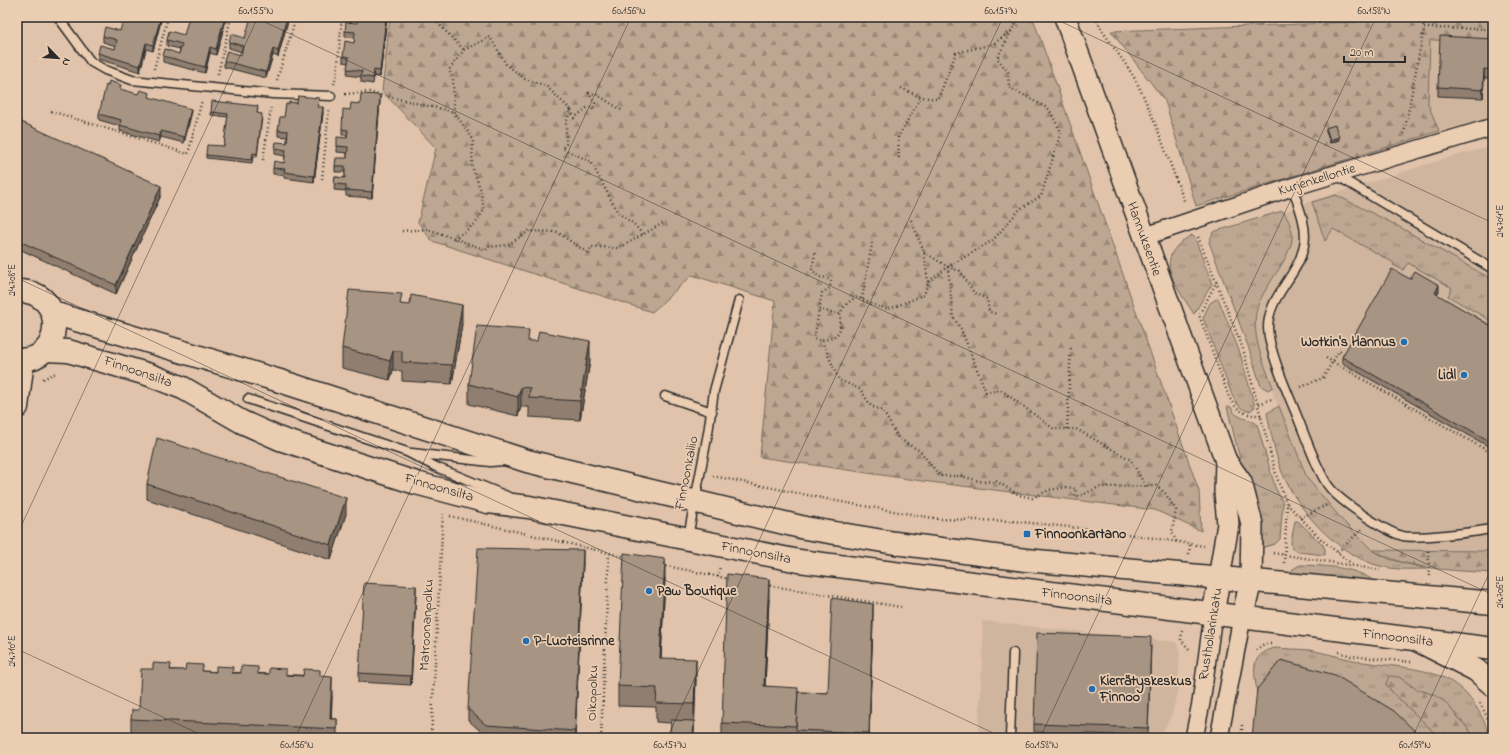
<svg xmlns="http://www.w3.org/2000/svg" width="1510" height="755" viewBox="0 0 1510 755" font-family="'Indie Flower',sans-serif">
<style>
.built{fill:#cfb59e}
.grass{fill:url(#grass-tufts);stroke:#74695e}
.forest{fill:url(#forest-firs);stroke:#74695e}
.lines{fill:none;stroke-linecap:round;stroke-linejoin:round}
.service-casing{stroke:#2b2b2b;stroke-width:11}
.minor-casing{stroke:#2b2b2b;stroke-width:20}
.tertiary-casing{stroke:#2b2b2b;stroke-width:24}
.secondary-casing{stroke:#2b2b2b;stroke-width:25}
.primary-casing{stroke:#2b2b2b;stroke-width:25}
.motorway-casing{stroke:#2b2b2b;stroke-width:25}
.path{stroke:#2b2b2b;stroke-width:2.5;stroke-dasharray:1 3;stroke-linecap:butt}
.service{stroke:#ebcdb2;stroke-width:8}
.minor{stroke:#ebcdb2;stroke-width:17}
.tertiary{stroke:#ebcdb2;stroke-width:21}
.secondary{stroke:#ebcdb2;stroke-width:22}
.primary{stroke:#ebcdb2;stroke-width:22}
.motorway{stroke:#ebcdb2;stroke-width:22}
.wall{fill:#907f70;stroke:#2b2b2b}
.shaded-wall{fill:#76685b;stroke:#2b2b2b}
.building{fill:#a89482;stroke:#2b2b2b}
.ticks{fill:none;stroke:#2b2b2b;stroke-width:1;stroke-opacity:0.45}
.poi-dot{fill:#1f6fb2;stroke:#ebcdb2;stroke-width:1.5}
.labels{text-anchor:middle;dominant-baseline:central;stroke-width:3.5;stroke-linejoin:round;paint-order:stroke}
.street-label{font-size:14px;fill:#2b2b2b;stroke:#ebcdb2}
.poi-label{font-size:14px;font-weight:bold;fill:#2b2b2b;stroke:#ebcdb2;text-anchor:start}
.neatline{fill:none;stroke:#2b2b2b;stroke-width:1.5}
.ticks-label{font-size:10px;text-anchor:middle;fill:#2b2b2b}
</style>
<defs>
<pattern id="grass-tufts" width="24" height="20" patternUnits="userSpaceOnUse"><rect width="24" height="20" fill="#bea792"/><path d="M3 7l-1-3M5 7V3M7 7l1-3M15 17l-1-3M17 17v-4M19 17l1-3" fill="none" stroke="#9b8877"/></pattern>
<pattern id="forest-firs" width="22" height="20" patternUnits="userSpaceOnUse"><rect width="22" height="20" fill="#bea792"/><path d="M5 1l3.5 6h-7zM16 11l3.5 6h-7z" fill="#9b8877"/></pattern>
</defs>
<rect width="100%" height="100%" fill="#e0c3aa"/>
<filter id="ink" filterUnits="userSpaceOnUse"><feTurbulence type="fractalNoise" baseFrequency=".025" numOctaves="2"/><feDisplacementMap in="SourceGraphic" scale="8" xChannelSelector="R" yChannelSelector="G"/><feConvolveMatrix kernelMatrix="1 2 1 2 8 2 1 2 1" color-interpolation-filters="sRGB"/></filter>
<g filter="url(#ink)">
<g class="built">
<path d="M1430,40L1493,41V117L1439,131L1428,104Z"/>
<path d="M1493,146V551L1372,550L1317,493L1303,473L1216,239L1311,201L1447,158Z"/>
<path d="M982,621L1175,642L1180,649L1178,688L1172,714L1161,736L1157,738H978L983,645Z"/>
</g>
<g class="grass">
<path d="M1336,195L1396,225L1493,280V322L1448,296L1452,288L1408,263L1403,270L1393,265L1394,263L1333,229L1325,241L1312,202Z"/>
<path d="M1282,211L1284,212C1287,218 1291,225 1292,232C1296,255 1261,287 1256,312C1252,338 1264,364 1273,387L1268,390L1261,386L1248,346L1209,242L1213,232Z"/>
<path d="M1192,235L1195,238L1212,284L1194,314C1176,285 1150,258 1192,235Z"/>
<path d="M1218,298L1240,353L1255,407L1250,411C1240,411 1236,402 1232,395L1203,318L1210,303Z"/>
<path d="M1279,406L1307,478L1343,521L1372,550L1389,559L1427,569C1415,569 1402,570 1390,568C1344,562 1299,514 1282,472C1275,454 1271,433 1267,413Z"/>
<path d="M1227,407H1231C1235,419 1249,418 1257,424L1275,487L1283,503L1280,539L1275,544L1264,547L1253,497L1241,463Z"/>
<path d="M1295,521H1298L1323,545L1325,549V555L1298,552L1292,549L1291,542Z"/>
<path d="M1300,565C1325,566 1351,566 1373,580L1374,582L1290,574L1293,569Z"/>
<path d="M1275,648C1287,649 1298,649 1309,650C1327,653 1345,659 1363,662C1428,671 1465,667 1491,738H1476L1445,702L1435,695L1416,689L1399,677L1386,684L1393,693L1440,738H1419L1257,692C1254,670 1249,655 1275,648Z"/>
</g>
<g class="forest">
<path d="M390,17H969L1034,21L1199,491L1201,531L1155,510L922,481L760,457L775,301L692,275L652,312L432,241L418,222L436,148L382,91Z"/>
<path d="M1360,17H1493V41L1430,40L1428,104L1439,131L1196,206L1165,101L1111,31L1358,22Z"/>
<path d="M1372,550L1493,551V573C1451,570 1409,570 1372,550Z"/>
<path d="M1389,676L1399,677L1416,689L1435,695L1445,702L1476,738H1440L1393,693L1386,684Z"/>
</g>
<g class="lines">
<defs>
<g id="service">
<path d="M58,17L91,62L105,70L132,80L273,94L331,96"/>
<path d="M1336,175L1493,269"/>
<path d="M1292,187C1298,204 1308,227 1304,245C1299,276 1268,295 1268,328C1269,351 1286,389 1295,411C1304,432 1317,472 1330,488C1341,502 1386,532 1403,536C1414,539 1482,532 1493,528"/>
<path d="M665,396L712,412"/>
<path d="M248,399L407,452L436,467L507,496"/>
<path d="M412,453L490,462L504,461"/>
<path d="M688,537L708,433L714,391L739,300"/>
<path d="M495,738V737"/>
<path d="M1010,738L1013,653"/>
</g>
<g id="minor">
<path d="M1143,237L1292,187L1493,127"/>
<path d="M1194,738L1201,703L1213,615"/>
<path d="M1219,738L1242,618"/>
</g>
<g id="tertiary">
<path d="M1065,17L1226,461L1241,482L1252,524L1251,581L1242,618"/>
<path d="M1213,615L1228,524L1225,492L1226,461"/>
</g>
<g id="secondary">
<path d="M17,291C70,290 63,366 17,359"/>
<path d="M17,407L23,360"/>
</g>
<g id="primary">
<path d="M53,313L280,381L527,461L805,528L895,543L1026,560L1493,603"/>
<path d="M46,350L68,351L150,375L183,388L242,422L280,439L416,483L488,502L529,507L799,561L1493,649"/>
</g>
<path id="motorway" d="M1417,640L1476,670L1493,685"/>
</defs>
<use href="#service" class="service-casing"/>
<use href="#minor" class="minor-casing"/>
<use href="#tertiary" class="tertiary-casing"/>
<use href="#secondary" class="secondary-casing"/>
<use href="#primary" class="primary-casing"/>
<use href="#motorway" class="motorway-casing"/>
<g class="path">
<path d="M432,17L464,50"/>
<path d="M1019,17L997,58L1008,72L1009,87L1049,109L1061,132L1041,196L1020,209L993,240L948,267L953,317L961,329L986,392L1001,390L1054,429H1076L1131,460L1146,487"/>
<path d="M1095,17C1106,40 1124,59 1136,81C1156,120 1169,162 1185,203"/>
<path d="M1422,17L1424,28"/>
<path d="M154,69L168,17"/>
<path d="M218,74L231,17"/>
<path d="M277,80L296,17"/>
<path d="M334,84L337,74L342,17"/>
<path d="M901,88L921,97L938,99L956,53L993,44L1011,31"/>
<path d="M345,94L369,92L454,112"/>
<path d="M571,110L574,118L587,108L592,107L593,110L595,103L589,93L596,94L623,111"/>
<path d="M51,111L188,154L202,100"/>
<path d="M1404,134L1424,28L1493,29"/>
<path d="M899,158L898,137L921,97"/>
<path d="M263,160L271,108"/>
<path d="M322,179L329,110"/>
<path d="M911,220L924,252L928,282"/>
<path d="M402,231L428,229L486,250L488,247L508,245L529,231L557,232L589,254L591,247L619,248L665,222"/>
<path d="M1198,237L1243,349L1277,478L1287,504L1284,563"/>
<path d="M454,239L475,224L484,210L481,191L472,166L473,139L454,112L453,79L449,70L464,50L490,37L506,64L525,79L546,86L571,110L566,123V144L562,148L591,162L618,213L634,224L643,235"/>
<path d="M924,252L948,267L960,271L974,293L987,299L989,312L998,314"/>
<path d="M815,253L812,270L819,277L827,278L831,281L830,288L822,293L814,339C822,342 839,338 840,328C841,324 840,319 840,315C842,307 850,300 857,297L876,306L889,309L924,295L928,282L948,267"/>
<path d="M1217,281L1199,315L1229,397C1237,411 1245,416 1261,415"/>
<path d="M862,299L873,238"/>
<path d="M819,310L840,314"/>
<path d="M822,341L839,380L860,389L871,406L883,411L898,438L920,451L940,476H961L983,482L996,481L1019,495L1032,498L1049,490L1068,487L1076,489L1075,496H1080L1099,487L1156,486L1165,493L1176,510L1172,532L1177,543"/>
<path d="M1326,358L1493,454"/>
<path d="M43,379L56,373"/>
<path d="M1301,387L1323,378L1339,351L1346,355"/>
<path d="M1259,404L1274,398"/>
<path d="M1067,429L1071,345"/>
<path d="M713,476L847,503L939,519L1012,521L1108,531L1204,546"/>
<path d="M1287,504L1322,540L1352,564"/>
<path d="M450,516L626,557"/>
<path d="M1300,518L1327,505"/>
<path d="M1428,551L1430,576"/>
<path d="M1338,552L1362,529"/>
<path d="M1273,553L1380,570"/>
<path d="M1189,554L1190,545"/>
<path d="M662,565L730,579"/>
<path d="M718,577L720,566"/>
<path d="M766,585L901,607"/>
<path d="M1182,631L1181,640L1189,649"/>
<path d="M1256,650L1264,644H1271"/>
<path d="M1339,652L1351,656L1411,662"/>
<path d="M1480,703L1493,729"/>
<path d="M431,738L443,514"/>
<path d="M601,738L609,554"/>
<path d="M1242,738V725"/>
</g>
<use href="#service" class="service"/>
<use href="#minor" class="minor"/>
<use href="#tertiary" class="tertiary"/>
<use href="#secondary" class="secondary"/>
<use href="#primary" class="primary"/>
<use href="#motorway" class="motorway"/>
</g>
<g class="wall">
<path d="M162,17L153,51L146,49L140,72L98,59V53L115,49L116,46L103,42V36L120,31Z"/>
<path d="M227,17L216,55L210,53L205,73L163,62V56L179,54L180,49L167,46V40L184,35Z"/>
<path d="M289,17L278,57L273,55L266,78L224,67V61L241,55L242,52L229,48V42L245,38Z"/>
<path d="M387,17L380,77L374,76L373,84L361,82V77L347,75L348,63L343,62V56L354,43L355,38L345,37V31L357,23Z"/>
<path d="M1493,39V78H1484L1483,98L1438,96V87Z"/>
<path d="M121,90L150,98L191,115L184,143L161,137L159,142L120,131V126L99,120V114Z"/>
<path d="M380,101L372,198L346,196V191L334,190L335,177L345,178V172H335V166L347,158V153L337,152V146L347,138V135H342V129L350,110L360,104Z"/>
<path d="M297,103L319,104L318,107L323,113L314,182L284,178V175L273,174V168L284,163L285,156L275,154V148L287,143V137L278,136V130L284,117L289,104Z"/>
<path d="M258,109L257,113L262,117L257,157L253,156L252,163L206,158V155L224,146L228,117L211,115V112Z"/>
<path d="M17,120L161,195L116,294L17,248Z"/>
<path d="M1326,128L1339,140L1330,143L1326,131Z"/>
<path d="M1410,279L1439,291L1437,295L1493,327V449L1342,363V357Z"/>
<path d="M402,305L462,324L452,384L402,381V371L393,370L390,380L342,368V348Z"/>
<path d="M529,341L590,361L580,420L529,417V407H521L518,416L469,404V384Z"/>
<path d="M147,484L346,514L331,560L147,499Z"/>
<path d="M583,562L575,738H518L486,736L468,720V709Z"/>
<path d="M665,578L661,658L696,679L694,738L671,723L656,722V707L618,706V686Z"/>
<path d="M416,595L411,685L359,682V673Z"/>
<path d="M769,599L765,686L798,692L828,693L873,620L869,738H722V723Z"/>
<path d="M1151,646L1148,736L1034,732V724Z"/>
<path d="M153,669L320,676L332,696L331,719H337V738H131V719L139,710Z"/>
</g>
<g class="shaded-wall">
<path d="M161,17H162L153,51V45Z"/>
<path d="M225,17H227L216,55V49Z"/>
<path d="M287,17H289L278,57V51Z"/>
<path d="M386,17H387L380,77V71Z"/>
<path d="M146,43V49L140,72V66Z"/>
<path d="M210,47V53L205,73V67Z"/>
<path d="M273,49V55L266,78V72Z"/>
<path d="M1484,69V78L1483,98V90Z"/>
<path d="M380,95V101L372,198V192Z"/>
<path d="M323,107V113L314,182V176Z"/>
<path d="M191,109V115L184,143V137Z"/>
<path d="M161,131V137L159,142V136Z"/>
<path d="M1339,137V140L1330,143V140Z"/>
<path d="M161,186V195L116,294V285Z"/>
<path d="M1439,285V291L1435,299V293Z"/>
<path d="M462,305V324L452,384V365Z"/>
<path d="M590,341V361L580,420V401Z"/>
<path d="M393,351V370L390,380V361Z"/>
<path d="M521,387V407L518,416V397Z"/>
<path d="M346,498V514L331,560V545Z"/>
<path d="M583,550V562L575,738V731Z"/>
<path d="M665,559V578L660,678V658Z"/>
<path d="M769,579V599L764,705V686Z"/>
<path d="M416,586V595L411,685V676Z"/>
<path d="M873,604V620L869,738Z"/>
<path d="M696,659V679L694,724V704Z"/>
<path d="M332,677V696L331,728L330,719Z"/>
</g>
<g class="building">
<path d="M124,17H161L153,45L146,43L140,66L98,53L100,45L115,49L117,40L103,36L105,27L120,31Z"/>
<path d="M189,17H225L216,49L210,47L205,67L163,56L165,49L179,54L182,44L167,40L169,31L184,35Z"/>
<path d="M251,17H287L278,51L273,49L266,72L224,61L227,51L241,55L243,46L229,42L231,34L245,38Z"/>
<path d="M357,17H386L380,71L374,70L373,78L361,76L362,71L347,69L349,57L343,56L345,41L354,43L355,32L345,31L346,22L357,23Z"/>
<path d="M1440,36L1493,39V70L1484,69L1483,90L1438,87Z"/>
<path d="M109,81L121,85L120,89L138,94L140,90L150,93L149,97L191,109L184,137L161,131L159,136L120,125L121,120L99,114L106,85L108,86Z"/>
<path d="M361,94L380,95L372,192L346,190V185L334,184L335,177L345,178V166H335L336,158H347L348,147L337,146V137L347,138L348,130L342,129L343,109L350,110L351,103L360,104Z"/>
<path d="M298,96L319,98L318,107H323L314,176L284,172L285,169L273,168L274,161L284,163L286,150L275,148L276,142L287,143L288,131L278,130L280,117H284L286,104H289V102L297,103Z"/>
<path d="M212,101L258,106L257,113L262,114L257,154L253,153L252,160L206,155L207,145L224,146L228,114L211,112Z"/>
<path d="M17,120L161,186L116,285L17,240Z"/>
<path d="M1335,125L1339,137L1330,140L1326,128Z"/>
<path d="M1392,269L1410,279L1415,271L1439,285L1435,293L1493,327V443L1342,357Z"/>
<path d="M349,290L402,294L400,304L410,305L411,295L462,305L452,365L402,362V351H393L390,361L342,348Z"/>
<path d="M477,326L529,330L528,341H537L539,331L590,341L580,401L529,398L530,388L521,387L518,397L469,384Z"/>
<path d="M157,438L346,498L331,545L147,484Z"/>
<path d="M478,548L583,550L575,731L486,725L468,709Z"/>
<path d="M624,553L665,559L660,658L696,659L694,704L656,703L657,688L618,686Z"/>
<path d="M727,574L769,579L764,686L798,688L796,726L722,723Z"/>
<path d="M364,583L416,586L411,676L359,673Z"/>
<path d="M832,598L873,604L869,733L796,730L798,692L828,693Z"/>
<path d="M1037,633L1151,637L1148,728L1034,724Z"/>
<path d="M1281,660L1335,675L1394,711L1422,738H1252L1257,689Z"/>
<path d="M153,663L171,664L170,670H185L186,664L203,665L202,671L216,672V666L233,667L232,673H241V666L258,667V674H269V668L286,669V675L303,676L304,669L320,670V676L332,677L330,719H337V729L131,719L132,710H139L141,669H153Z"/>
<path d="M671,720L694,721L693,738H670Z"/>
</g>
</g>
<path class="ticks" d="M254,17L1493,595M1051,17L1493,223M17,278L1004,738M17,535L258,17M17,649L208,738M295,738L631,17M667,738L1003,17M1040,738L1376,17M1412,738L1493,565"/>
<g class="poi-dot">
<circle cx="1404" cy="342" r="4"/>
<circle cx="1464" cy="375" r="4"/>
<rect x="1023" y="530" width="8" height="8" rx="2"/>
<circle cx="649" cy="591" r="4"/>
<circle cx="526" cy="641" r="4"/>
<circle cx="1092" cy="689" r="4"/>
</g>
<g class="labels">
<g class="street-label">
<text transform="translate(1317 180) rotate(-17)">Kurjenkellontie</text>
<text transform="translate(1144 239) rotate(70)">Hannuksentie</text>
<text transform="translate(138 372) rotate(19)">Finnoonsilta</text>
<text transform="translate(687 473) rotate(-79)">Finnoonkallio</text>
<text transform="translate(439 488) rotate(16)">Finnoonsilta</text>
<text transform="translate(756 553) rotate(11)">Finnoonsilta</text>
<text transform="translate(1077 597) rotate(7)">Finnoonsilta</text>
<text transform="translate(427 625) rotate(-87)">Matroonanpolku</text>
<text transform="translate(1211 634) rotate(-81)">Rusthollarinkatu</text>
<text transform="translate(1398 638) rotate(7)">Finnoonsilta</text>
<text transform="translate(593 693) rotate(-88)">Oikopolku</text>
</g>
<g class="poi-label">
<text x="1396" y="342" text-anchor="end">Wotkin's Hannus</text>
<text x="1456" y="375" text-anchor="end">Lidl</text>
<text x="1035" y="534">Finnoonkartano</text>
<text x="657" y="591">Paw Boutique</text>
<text x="534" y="641">P-Luoteisrinne</text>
<text x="1100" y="681">Kierrätyskeskus<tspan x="1100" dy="16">Finnoo</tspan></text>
</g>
</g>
<rect width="1510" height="755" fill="none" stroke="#ebcdb2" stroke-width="44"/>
<g transform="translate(58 58) rotate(115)" stroke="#ebcdb2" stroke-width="3" paint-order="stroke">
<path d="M0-3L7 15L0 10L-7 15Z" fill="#2b2b2b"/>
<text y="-6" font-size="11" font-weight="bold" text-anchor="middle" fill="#2b2b2b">N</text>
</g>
<path d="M1344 56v6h61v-6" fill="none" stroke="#2b2b2b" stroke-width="2"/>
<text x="1350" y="56" font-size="12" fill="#2b2b2b" stroke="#ebcdb2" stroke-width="3" paint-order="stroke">20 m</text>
<rect x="22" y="22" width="1466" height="711" class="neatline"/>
<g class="ticks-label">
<text x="256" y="14">60.155°N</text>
<text x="629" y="14">60.156°N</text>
<text x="1001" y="14">60.157°N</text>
<text x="1374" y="14">60.158°N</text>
<text transform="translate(1499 221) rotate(-90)" y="4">24.704°E</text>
<text transform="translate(11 280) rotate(-90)" y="4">24.708°E</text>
<text transform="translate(1499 592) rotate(-90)" y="4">24.706°E</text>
<text transform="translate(11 651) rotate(-90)" y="4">24.710°E</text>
<text x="297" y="748">60.156°N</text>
<text x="670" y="748">60.157°N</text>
<text x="1042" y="748">60.158°N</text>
<text x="1415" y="748">60.159°N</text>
</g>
</svg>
